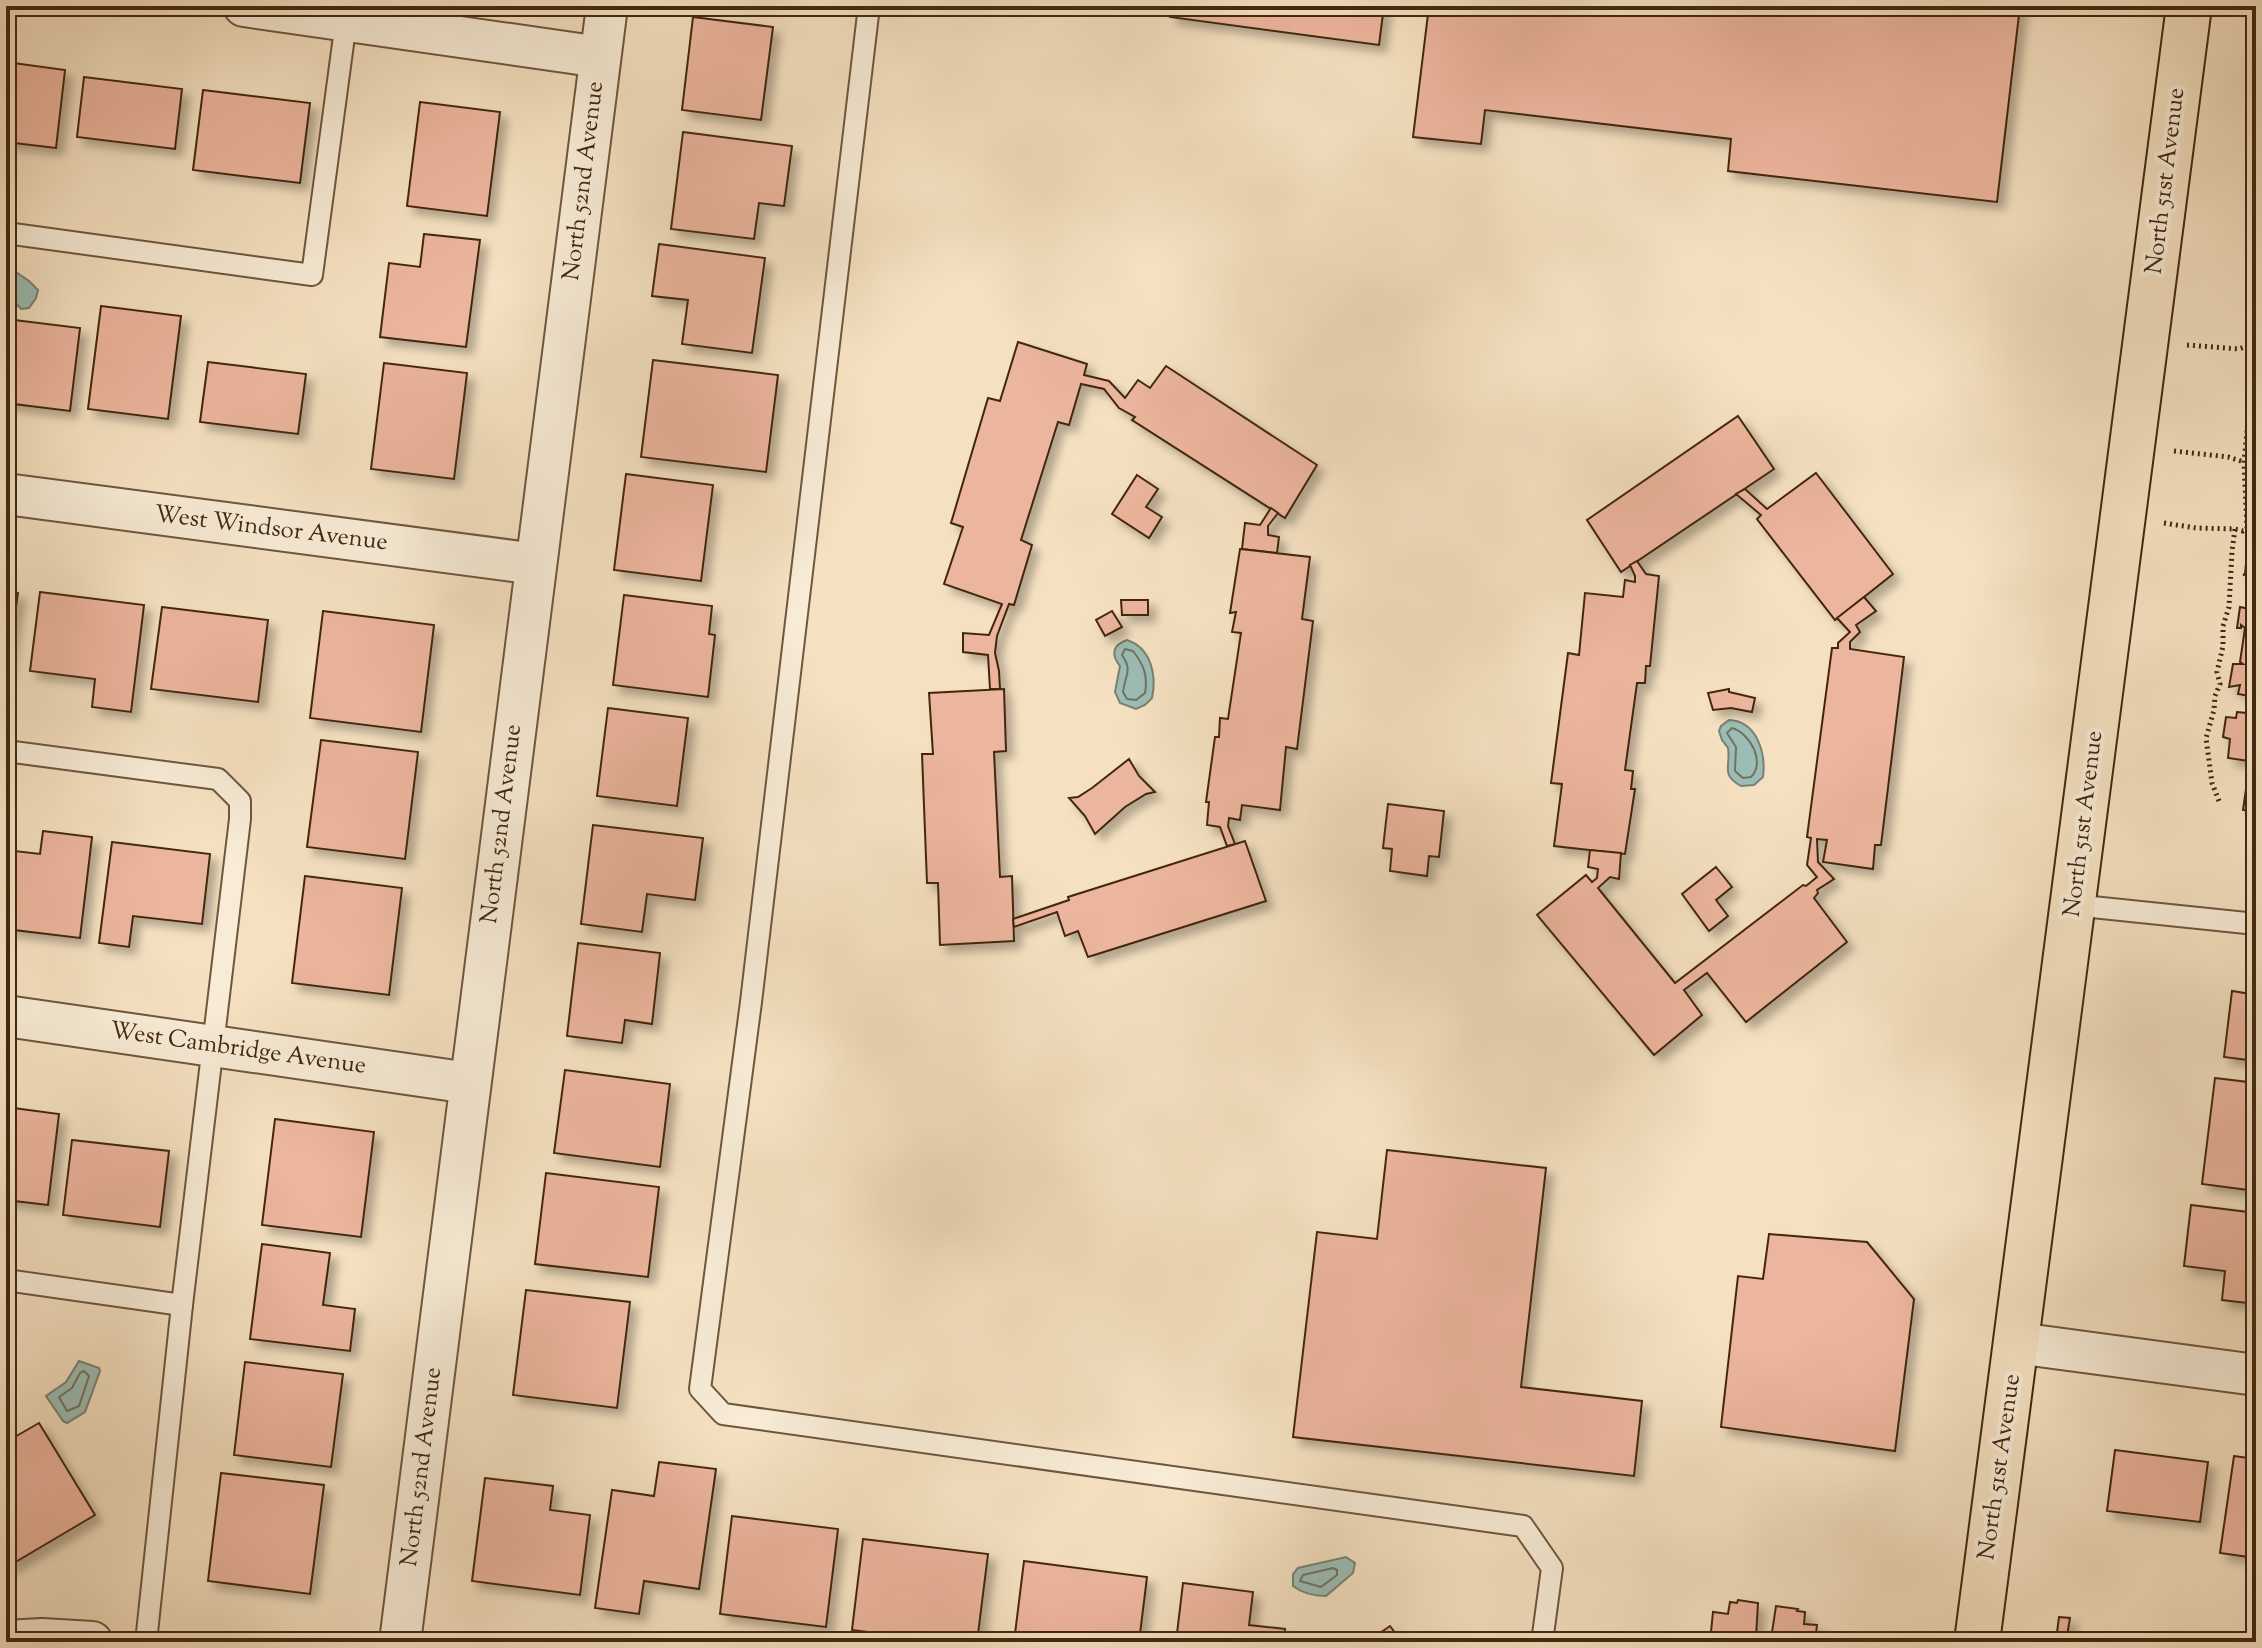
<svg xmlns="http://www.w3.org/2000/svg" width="2262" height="1648" viewBox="0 0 2262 1648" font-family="'Sorts Mill Goudy',serif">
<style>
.water{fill:#9cbdb5;stroke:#788173;stroke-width:2}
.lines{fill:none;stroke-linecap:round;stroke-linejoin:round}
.shore{stroke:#6f7262;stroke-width:2}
.building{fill:#ecb59d;stroke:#422810;stroke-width:2;filter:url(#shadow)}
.lane-casing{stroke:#6f563c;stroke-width:24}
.street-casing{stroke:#6f563c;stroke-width:44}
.primary-casing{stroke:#422810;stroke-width:48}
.path{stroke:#422810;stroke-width:5;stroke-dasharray:2 4;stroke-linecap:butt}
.lane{stroke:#f8ecd7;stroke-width:20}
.street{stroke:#f8ecd7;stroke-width:40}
.primary{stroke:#f5e1c1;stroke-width:44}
.labels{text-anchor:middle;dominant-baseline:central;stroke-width:8;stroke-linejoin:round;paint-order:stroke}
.street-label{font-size:24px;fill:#422810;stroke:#f8ecd7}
</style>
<defs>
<filter id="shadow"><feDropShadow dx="7" dy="7" stdDeviation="4" flood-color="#0004"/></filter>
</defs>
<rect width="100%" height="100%" fill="#f5e1c1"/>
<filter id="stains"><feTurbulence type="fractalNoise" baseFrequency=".0025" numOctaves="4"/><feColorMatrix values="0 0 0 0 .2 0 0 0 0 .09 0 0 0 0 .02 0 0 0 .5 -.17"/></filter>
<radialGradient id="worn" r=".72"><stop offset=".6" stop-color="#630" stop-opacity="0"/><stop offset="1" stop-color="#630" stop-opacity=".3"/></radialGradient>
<g class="water">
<path d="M9,264L13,267V270L29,281L38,290L36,298L29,308L21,309L12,299L6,297V266Z"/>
<path d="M1127,640C1151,648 1157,675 1152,698L1145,705L1136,709L1120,703L1115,692L1120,666C1111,655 1112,645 1127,640Z"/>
<path d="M1729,720C1757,721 1766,753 1763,777L1754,785L1741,786C1720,774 1731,767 1728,748L1722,740L1719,731L1721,726Z"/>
<path d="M79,1361L99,1368L100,1371L85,1412L67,1423L63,1421L46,1396L66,1382Z"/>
<path d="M1346,1557L1355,1563L1353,1573L1326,1596C1315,1596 1302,1593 1293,1586V1574L1298,1568Z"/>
</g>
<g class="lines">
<g class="shore">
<path d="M1125,649L1133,651C1144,665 1148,676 1145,693L1136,700L1127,699L1123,692C1125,675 1133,671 1122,655Z"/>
<path d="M1732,728C1750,733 1766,762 1751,777L1743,778L1735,771L1736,747L1727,733Z"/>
<path d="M84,1371L89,1376L79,1406L67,1411L59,1397L72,1388L80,1373Z"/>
<path d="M1333,1568L1337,1570V1575L1321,1587L1300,1581L1303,1575Z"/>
</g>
</g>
<g class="building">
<path d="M1172,6H1384L1379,45L1170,17Z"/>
<path d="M1429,6H2020L1997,202L1728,171L1731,139L1485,110L1481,144L1413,137Z"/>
<path d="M693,17L773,27L761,120L682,110Z"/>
<path d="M6,62L65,70L56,148L6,142Z"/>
<path d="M84,77L182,89L175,149L77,137Z"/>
<path d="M203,90L310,103L300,183L193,170Z"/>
<path d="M420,102L500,112L487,216L407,206Z"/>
<path d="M683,132L792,146L784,206L759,203L754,239L671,229Z"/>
<path d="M424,234L480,240L466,347L380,337L389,263L420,267Z"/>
<path d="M659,244L765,258L752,353L682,344L688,300L652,296Z"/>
<path d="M101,306L181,316L168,419L88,409Z"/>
<path d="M6,319L80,328L70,411L6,403Z"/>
<path d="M1018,342L1087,364L1084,375L1109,381L1125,398L1138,380L1150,388L1166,366L1317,465L1285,518L1132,420L1135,417L1119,408L1104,389L1081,384L1069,425L1058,422L1021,540L1032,545L1014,605L1009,604L997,636L995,653L999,671L1000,689H990L988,655L963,652V633L989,635L1002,604L944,584L963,527L951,523L988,398L1000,401Z"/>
<path d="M653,360L778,375L766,472L641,457Z"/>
<path d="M208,362L306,374L298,434L200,422Z"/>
<path d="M384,363L467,373L454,479L371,469Z"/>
<path d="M1738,416L1774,469L1621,572L1587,520Z"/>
<path d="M1816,473L1893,574L1835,620L1757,519L1761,515L1736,494L1745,489L1767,509Z"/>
<path d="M626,474L713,485L701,581L614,570Z"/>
<path d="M1137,475L1158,489L1146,507L1162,517L1149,538L1112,514Z"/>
<path d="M1271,508L1278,513L1268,526V535L1279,537L1277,553L1242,549L1245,523L1260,525Z"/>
<path d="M1240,549L1310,557L1302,619L1313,621L1297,749L1286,747L1280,810L1242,805L1240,820L1229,818L1228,826L1235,844L1227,846L1220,827L1207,825L1209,802H1206L1215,737H1219L1220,718L1228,719L1241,633L1232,632L1236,612L1230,613Z"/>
<path d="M2247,553L2256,554V583H2254L2255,574L2243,575L2245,574Z"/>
<path d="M1637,561L1646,574L1659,576L1650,666H1646L1645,683H1637L1625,770L1633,771L1631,789H1635L1625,854L1554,846L1562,784L1551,783L1568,653L1579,655L1585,593L1623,597L1625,580L1635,582V576L1630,565Z"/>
<path d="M6,591L18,593L6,678Z"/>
<path d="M40,592L144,605L131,712L92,707L95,679L30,671Z"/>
<path d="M624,595L712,606L709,634L715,635L708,697L613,685Z"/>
<path d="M1864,597L1876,611L1856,625L1860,632L1850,642V649L1904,657L1881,845H1875L1873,869L1823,862L1827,840L1817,839L1818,862L1834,879L1817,890L1818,893L1814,898L1847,942L1746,1022L1707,973L1684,990L1702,1015L1654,1055L1537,915L1586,875L1592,882L1597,878L1598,869L1588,867L1590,850L1621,853L1619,879L1610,877L1598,888L1675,983L1803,885L1806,886L1817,877L1807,865L1811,838L1807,837L1832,648H1838V643L1850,632L1837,618Z"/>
<path d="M1121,600H1148V615H1122Z"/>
<path d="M2251,603H2256V697L2238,694L2240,685L2229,687L2233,664H2243L2240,662L2245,628L2241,625V628H2237L2240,607L2250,609Z"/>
<path d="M162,607L268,620L258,702L151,689Z"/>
<path d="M323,611L434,625L421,732L310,718Z"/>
<path d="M1112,611L1122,627L1105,636L1096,620Z"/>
<path d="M1004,689L1006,751L994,752L1000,877L1012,876L1014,941L940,945L938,883H927L922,754H933L929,693Z"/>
<path d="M1729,689V692L1755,698L1752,712L1731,708L1713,710L1708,693Z"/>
<path d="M608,708L688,718L677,806L597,796Z"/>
<path d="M2237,712L2256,714V762L2228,758L2230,739L2223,737L2226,717L2236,718Z"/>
<path d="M321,740L418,752L405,859L307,847Z"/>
<path d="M1129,759L1139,776L1155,792L1146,794L1125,807L1095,834L1085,816L1069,798L1078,797L1092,788Z"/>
<path d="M2248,775L2256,776V812L2243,810Z"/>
<path d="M1388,804L1444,811L1439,857L1429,856L1427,876L1390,871L1392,849L1383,848Z"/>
<path d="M593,825L703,838L695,900L647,894L642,932L581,924Z"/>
<path d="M43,831L92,837L80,938L6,929V850L40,854Z"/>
<path d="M1245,841L1266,901L1088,957L1078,931L1065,936L1057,912L1014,927L1013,919L1069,900L1068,897Z"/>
<path d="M112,842L210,854L202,924L133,916L129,947L99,943Z"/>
<path d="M1716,867L1732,887L1716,900L1728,916L1709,931L1682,894Z"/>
<path d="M305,876L402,888L389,995L292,983Z"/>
<path d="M578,943L660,953L652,1024L625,1020L622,1043L567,1036Z"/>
<path d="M2255,963L2256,1061L2224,1057L2232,991L2251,994Z"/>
<path d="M565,1070L670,1084L660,1167L554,1153Z"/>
<path d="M2215,1078L2256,1083V1191L2202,1184Z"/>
<path d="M6,1107L59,1114L48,1205L6,1200Z"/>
<path d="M275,1119L374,1132L361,1237L262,1225Z"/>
<path d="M72,1140L169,1151L160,1227L63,1215Z"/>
<path d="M1387,1150L1546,1168L1521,1387L1642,1401L1634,1476L1293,1437L1317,1232L1377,1239Z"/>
<path d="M546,1173L659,1187L648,1277L535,1264Z"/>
<path d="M2191,1205L2256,1213V1304L2222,1300L2225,1271L2184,1266Z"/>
<path d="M1769,1234L1867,1242L1914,1299L1895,1451L1721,1427L1738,1276L1763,1279Z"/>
<path d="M262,1244L330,1253L323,1305L355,1309L350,1351L250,1339Z"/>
<path d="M526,1290L630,1302L617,1408L513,1395Z"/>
<path d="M245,1362L343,1374L331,1467L234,1455Z"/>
<path d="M39,1423L95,1515L7,1567L6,1442Z"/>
<path d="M2115,1450L2208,1462L2200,1522L2107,1511Z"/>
<path d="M2234,1456L2256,1459V1558L2220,1553Z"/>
<path d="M659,1462L716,1469L699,1589L644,1581L639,1614L595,1608L612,1490L654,1496Z"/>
<path d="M221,1473L324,1485L310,1594L208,1581Z"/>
<path d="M485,1478L553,1486L550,1510L590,1515L580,1595L472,1581Z"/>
<path d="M732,1516L838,1529L826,1627L720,1614Z"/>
<path d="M863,1539L988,1554L977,1642H948L852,1630Z"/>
<path d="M1024,1561L1147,1577L1139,1642H1014Z"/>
<path d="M1183,1583L1253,1592L1249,1625L1285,1629L1284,1642H1176Z"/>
<path d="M1738,1600L1758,1603L1756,1637L1771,1639L1776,1606L1798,1609L1797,1611L1805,1612L1804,1624L1817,1625L1815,1642H1710L1713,1612L1728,1614L1730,1602L1737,1603Z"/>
<path d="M2059,1617L2070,1618L2066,1642L2056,1640Z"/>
<path d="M1390,1626L1402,1642H1367Z"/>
</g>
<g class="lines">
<defs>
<g id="lane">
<path d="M869,6L751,1002L700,1389L723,1414L1523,1526L1552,1568L1542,1642"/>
<path d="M6,233L312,275L347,14"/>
<path d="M6,751L218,779L240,801V819L182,1305L146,1642"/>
<path d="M2073,905L2256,924"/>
<path d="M6,1280L182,1305"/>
</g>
<g id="street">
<path d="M244,6L600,57"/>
<path d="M6,494L536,564"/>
<path d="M6,1016L469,1083"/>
<path d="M2017,1343L2256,1375"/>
<path d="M6,1641L42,1639L92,1642"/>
<path d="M400,1642L607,6"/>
</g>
<path id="primary" d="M1977,1642L2189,6"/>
</defs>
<use href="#lane" class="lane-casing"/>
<use href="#street" class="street-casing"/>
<use href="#primary" class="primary-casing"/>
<g class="path">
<path d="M2187,345L2239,349L2255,343"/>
<path d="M2174,451L2228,457L2244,462"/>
<path d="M2245,463L2256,462"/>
<path d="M2164,523L2196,528L2235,529L2243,531L2247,528L2244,462L2248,422L2254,395L2255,343"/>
<path d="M2219,801L2212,783L2206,738L2214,710L2215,696L2220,684L2217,672L2223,646V626L2229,607L2232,551L2235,529"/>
</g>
<use href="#lane" class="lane"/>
<use href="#street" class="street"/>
<use href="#primary" class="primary"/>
</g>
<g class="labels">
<g class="street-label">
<text transform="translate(584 181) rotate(-83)">North 52nd Avenue</text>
<text transform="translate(2166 181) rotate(-83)">North 51st Avenue</text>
<text transform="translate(271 529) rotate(7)">West Windsor Avenue</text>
<text transform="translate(502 824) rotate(-83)">North 52nd Avenue</text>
<text transform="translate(2084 824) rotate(-83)">North 51st Avenue</text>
<text transform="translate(238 1049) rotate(8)">West Cambridge Avenue</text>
<text transform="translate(422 1467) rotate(-83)">North 52nd Avenue</text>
<text transform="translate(2000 1467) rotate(-82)">North 51st Avenue</text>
</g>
</g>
<rect width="2262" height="1648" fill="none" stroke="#f5e1c1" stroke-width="32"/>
<rect x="8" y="8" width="2246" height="1632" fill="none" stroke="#422810" stroke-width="4"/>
<rect x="16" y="16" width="2230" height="1616" fill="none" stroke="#422810" stroke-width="2"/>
<rect width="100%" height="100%" filter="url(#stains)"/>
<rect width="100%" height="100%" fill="url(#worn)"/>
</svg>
